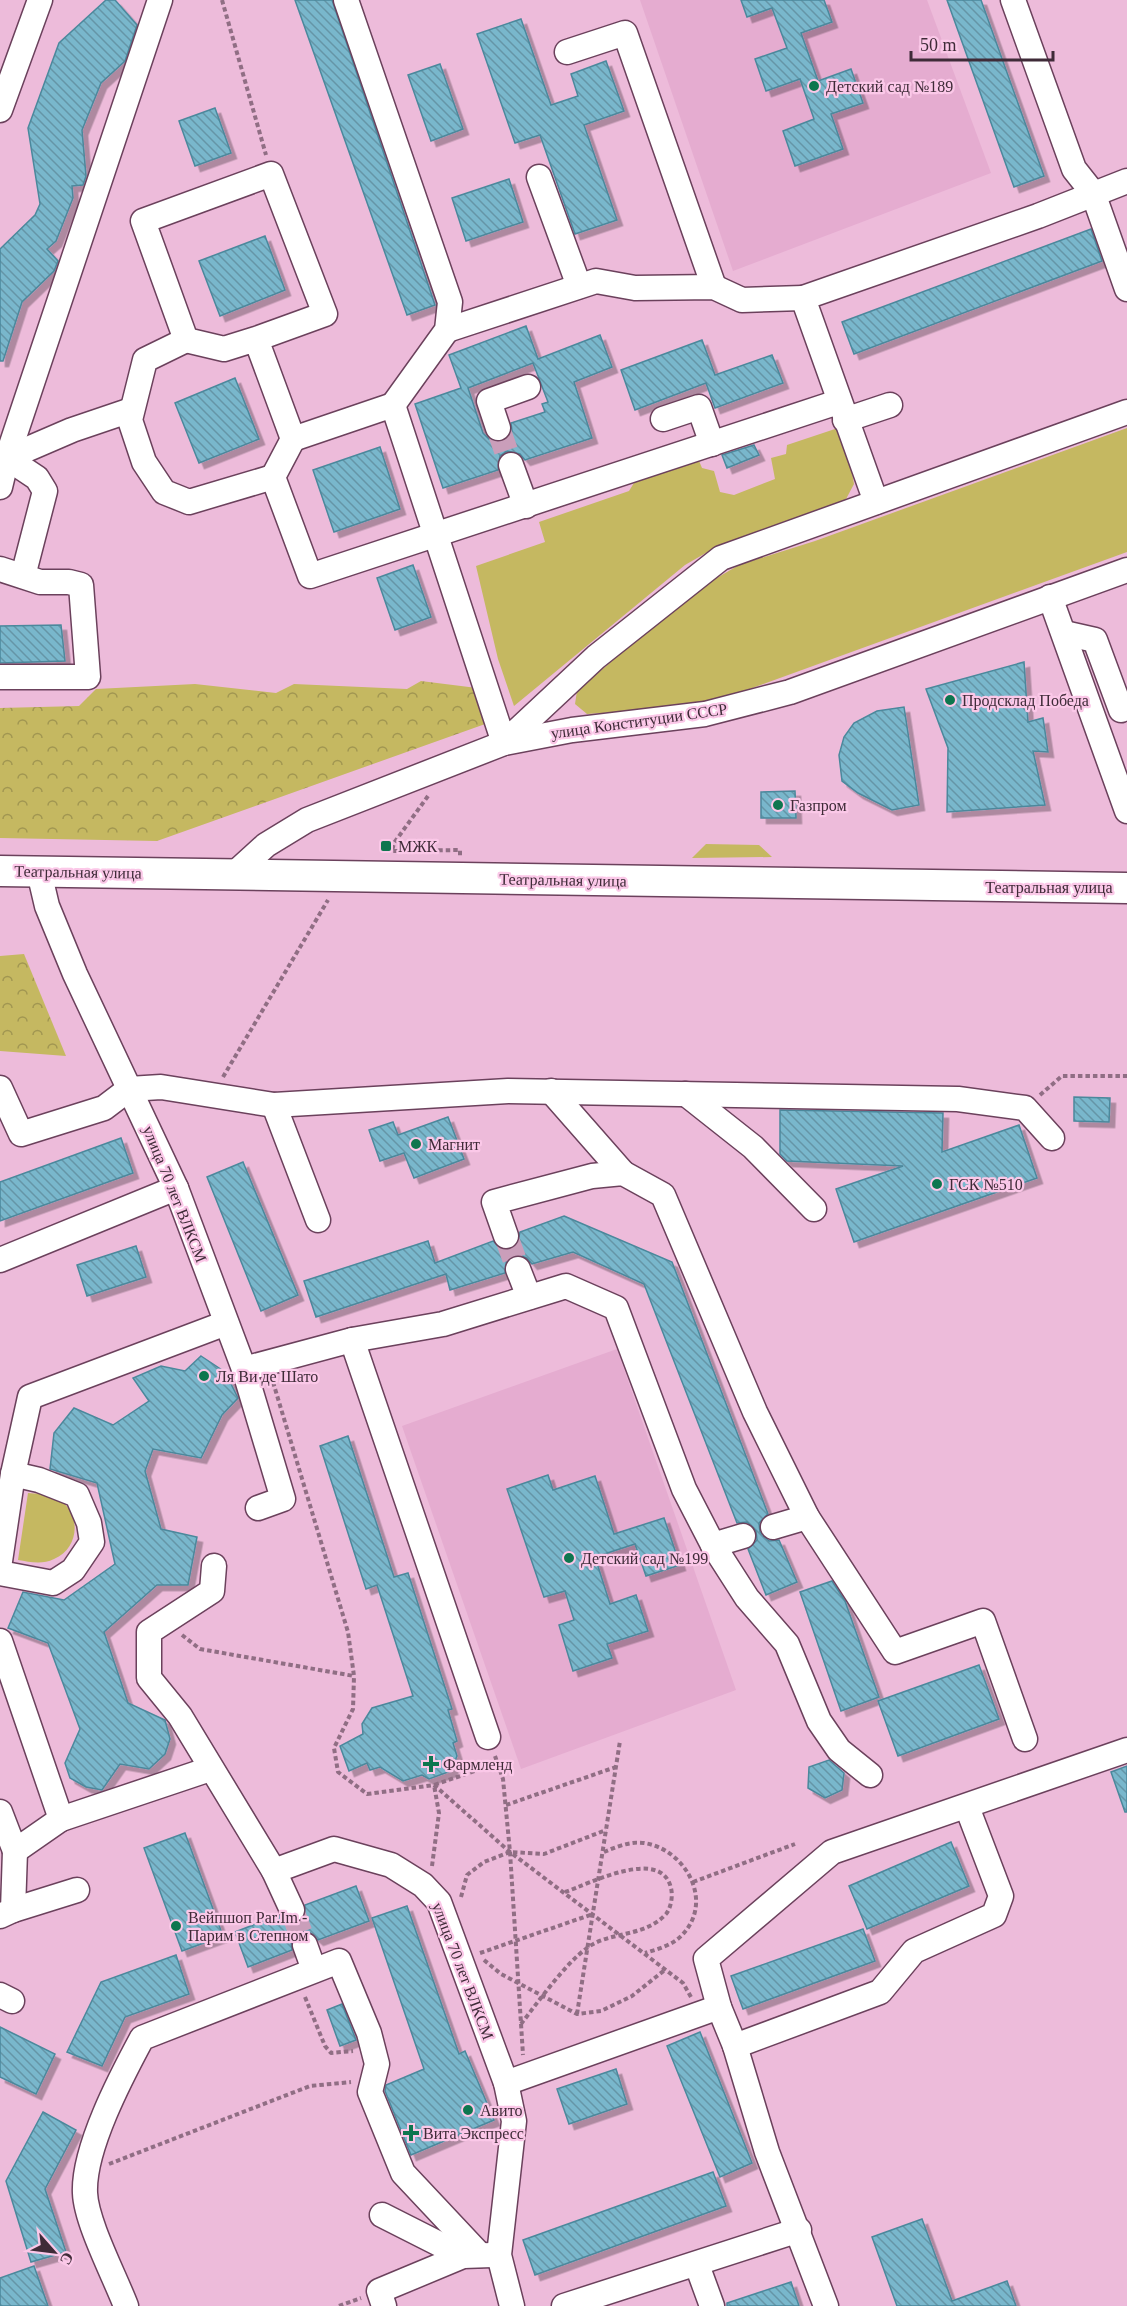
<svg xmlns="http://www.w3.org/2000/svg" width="1127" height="2306" viewBox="0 0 1127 2306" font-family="'Times New Roman',serif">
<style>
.built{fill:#e5acd0}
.green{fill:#c5b861}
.forest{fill:url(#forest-crowns)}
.building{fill:url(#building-back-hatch);stroke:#4b889c;stroke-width:1.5;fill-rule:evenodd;filter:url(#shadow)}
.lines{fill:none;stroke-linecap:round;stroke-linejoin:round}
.minor-tunnel{stroke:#ca9eba;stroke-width:24;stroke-dasharray:24 12;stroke-linecap:butt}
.minor-casing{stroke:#6b415c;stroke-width:27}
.major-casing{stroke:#6b415c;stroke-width:33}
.path{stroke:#906e84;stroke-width:4;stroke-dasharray:4.5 3;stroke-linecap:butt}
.minor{stroke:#fff;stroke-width:24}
.major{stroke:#fff;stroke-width:30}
.poi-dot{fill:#0e764f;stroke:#fbc8e8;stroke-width:2}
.labels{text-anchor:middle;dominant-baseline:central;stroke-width:4.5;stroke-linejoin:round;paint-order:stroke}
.poi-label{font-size:16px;fill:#3f2b38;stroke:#fbc8e8;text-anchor:start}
.street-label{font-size:16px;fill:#3f2b38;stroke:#fbc8e8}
</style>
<defs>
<pattern id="forest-crowns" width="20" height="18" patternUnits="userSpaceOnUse" patternTransform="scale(1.5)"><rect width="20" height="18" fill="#c5b861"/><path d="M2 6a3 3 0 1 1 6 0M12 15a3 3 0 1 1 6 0" fill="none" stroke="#a19651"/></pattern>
<pattern id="building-back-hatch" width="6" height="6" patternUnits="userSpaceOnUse" patternTransform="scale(1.5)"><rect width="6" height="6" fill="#79b7cc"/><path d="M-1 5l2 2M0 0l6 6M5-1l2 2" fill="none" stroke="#6595a7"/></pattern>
<filter id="shadow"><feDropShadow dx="5.5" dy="5.5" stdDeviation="0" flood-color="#0004"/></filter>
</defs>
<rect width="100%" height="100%" fill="#edbbda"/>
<g class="built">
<path d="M640,0H927L991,173L733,271Z"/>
<path d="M617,1349L736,1690L521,1769L402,1426Z"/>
</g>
<g class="green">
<path d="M841,427L848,450L854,484L845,501L711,550L685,565L514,706L498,659L476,566L545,542L539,522L629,491L640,473L697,456L702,468L714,471L720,492L734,495L775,479L771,458L786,454L787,445Z"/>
<path d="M1127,428V552L719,700L661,709L587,714L575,704L577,691L691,593L739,565L815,541Z"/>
<path d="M706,844L759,845L772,857L692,858Z"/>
<path d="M28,1493C35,1494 44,1493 51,1496C81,1505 83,1547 54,1559C42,1565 30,1562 18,1560Z"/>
</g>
<g class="forest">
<path d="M421,681L477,688L488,723L157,841L0,838V708L79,706L96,689L195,684L276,693L294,684L407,689Z"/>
<path d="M24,954L66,1056L0,1051V956Z"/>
</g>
<g class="building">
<path d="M106,0H115L137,25L125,61L101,83L82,130L86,176L83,185L72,186L73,198L56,241L47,249L58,261L54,271L22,302L3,361H0V249L35,215L40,204L28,128L59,43Z"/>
<path d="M295,0H332L435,305L407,315Z"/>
<path d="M741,0H824L832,22L801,33L818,81L851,69L863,103L831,114L843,149L795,166L783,131L814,119L800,79L766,91L755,59L787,48L772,8L747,17Z"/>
<path d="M947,0H981L1044,176L1014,187Z"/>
<path d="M521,19L551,105L578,96L571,74L606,61L624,111L584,125L617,220L575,234L540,135L515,143L477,34Z"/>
<path d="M440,64L463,129L431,141L408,75Z"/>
<path d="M215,108L231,153L195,166L179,121Z"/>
<path d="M509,179L523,222L466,241L452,198Z"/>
<path d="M1091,229L1102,261L854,354L842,322Z"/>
<path d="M265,236L285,290L220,316L199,261Z"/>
<path d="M526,326L538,359L600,335L612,367L574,382L592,438L525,460L520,454L507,451L500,456L498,470L443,488L415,404L461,388L449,355ZM533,363L548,402L542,404L545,412L511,423L512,431L503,441L489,439L483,433L468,388Z"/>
<path d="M702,340L715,375L772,355L783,383L715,408L706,383L635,410L621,370Z"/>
<path d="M235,378L259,439L199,463L175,403Z"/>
<path d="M754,445L759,455L727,468L722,455Z"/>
<path d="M380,447L400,509L334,532L313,470Z"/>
<path d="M413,565L431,617L395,630L377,578Z"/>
<path d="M61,625L65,661L0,663V626Z"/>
<path d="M1024,662L1028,722L1043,718L1048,752L1033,751L1045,805L947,812L948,748L926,689Z"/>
<path d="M904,707L919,805L892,810L858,793L842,781L839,755L844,737L854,723L877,711Z"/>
<path d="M795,791L796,818H761V792Z"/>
<path d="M1074,1097L1110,1098L1109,1122L1074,1121Z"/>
<path d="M780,1110L943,1113L942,1152L1019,1125L1037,1178L854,1242L836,1189L903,1166L787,1161L780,1154Z"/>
<path d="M448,1117L464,1159L414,1178L404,1153L380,1161L369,1130L393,1122L398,1135Z"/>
<path d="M121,1138L133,1173L0,1221V1182Z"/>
<path d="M243,1162L298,1295L261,1311L207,1177Z"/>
<path d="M564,1216L672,1262L768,1514L759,1523L760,1532L769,1541L779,1540L797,1582L766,1595L748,1549L757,1540L756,1531L747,1522L737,1523L644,1284L573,1252L532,1264L527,1258L520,1255L507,1260L505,1273L450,1290L446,1274L316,1317L304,1281L428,1241L435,1263L493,1241L503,1250H510L517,1245L520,1232Z"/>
<path d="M136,1246L146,1277L87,1296L77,1265Z"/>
<path d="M201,1356L225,1372L238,1398L222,1415L201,1458L153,1449L145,1471L161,1529L197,1537L188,1585H157L104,1632L128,1703L165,1720L170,1739L165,1754L149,1769L120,1764L102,1790L86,1787L70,1778L65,1763L80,1729L48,1643L8,1628L23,1592L64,1600L115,1564L97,1483L50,1469L54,1433L74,1408L113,1425L149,1401L133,1378L161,1366L185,1371Z"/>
<path d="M348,1436L394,1577L408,1573L452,1709L448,1710L457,1741L453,1743L457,1756L451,1771L429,1779L422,1775L403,1781L380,1767L370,1770L367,1763L349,1771L340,1746L363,1734L362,1724L372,1708L413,1696L377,1585L366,1589L320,1446Z"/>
<path d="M548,1475L553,1490L595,1476L614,1534L664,1518L680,1565L646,1576L635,1544L595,1557L610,1604L636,1595L648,1631L607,1644L612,1658L573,1671L559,1625L574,1620L565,1591L544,1597L507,1489Z"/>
<path d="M832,1581L845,1601L879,1697L841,1711L800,1592Z"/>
<path d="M979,1665L999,1719L898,1756L878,1701Z"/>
<path d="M829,1760L844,1773L842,1790L825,1798L808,1788L809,1767Z"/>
<path d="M1127,1766V1812H1125L1111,1772Z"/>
<path d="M185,1833L223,1936L182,1951L144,1848Z"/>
<path d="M951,1842L969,1886L867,1929L849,1886Z"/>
<path d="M356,1886L369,1921L318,1940L308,1931L300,1932L291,1942L292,1950L248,1967L235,1932L279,1915L284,1922L297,1923L304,1918L305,1905Z"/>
<path d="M407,1906L459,2054L465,2051L494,2120L411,2155L385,2091L386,2085L424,2069L372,1918Z"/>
<path d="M863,1929L875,1961L743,2009L731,1976Z"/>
<path d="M176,1955L189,1994L125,2017L102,2066L67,2052L101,1982Z"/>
<path d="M342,2004L356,2040L340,2046L327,2010Z"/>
<path d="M0,2027L55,2054L36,2094L0,2077Z"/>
<path d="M700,2032L752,2163L720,2177L667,2046Z"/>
<path d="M616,2069L627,2104L569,2124L557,2089Z"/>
<path d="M43,2112L76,2130L45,2189L66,2252L31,2262L6,2181Z"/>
<path d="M713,2172L726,2206L535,2275L523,2240Z"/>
<path d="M922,2219L952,2301L1007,2281L1016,2306H897L872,2237Z"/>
<path d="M34,2266L48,2306H0V2278Z"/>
<path d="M791,2282L799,2306H727V2303Z"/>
</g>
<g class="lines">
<g class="minor-tunnel">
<path d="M498,428L511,465"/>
<path d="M506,1236L518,1269"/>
<path d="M292,1910L305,1945"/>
</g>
<defs>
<g id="minor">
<path d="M346,0L450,302L447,330L393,405"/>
<path d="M1013,0L1074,169L1093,193L1127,289"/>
<path d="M567,52L625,33L714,287"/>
<path d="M0,110L40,0"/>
<path d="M539,177L579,286"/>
<path d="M447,330L596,281L635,288L714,287L742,300L803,298"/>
<path d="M256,339L224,349L186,340L143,221L271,174L325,314L256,339L293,439L393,405L504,743L596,657L721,558L1127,412"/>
<path d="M186,340L145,360L130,420L144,462L164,492L189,502L273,477"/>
<path d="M663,419L699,407L712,444"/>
<path d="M845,420L890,405"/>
<path d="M498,428L489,401L528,387"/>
<path d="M293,439L273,477L310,576L838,402"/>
<path d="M0,455L7,458L0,487"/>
<path d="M7,458L160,0"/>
<path d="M7,458L37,478L45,491L23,576"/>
<path d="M7,458L72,430L131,410"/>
<path d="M511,465L526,506"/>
<path d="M876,502L803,298L1038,216L1127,181"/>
<path d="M0,569L40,582H69L81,585L88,677H0"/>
<path d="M1050,597L1127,811"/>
<path d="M1064,633L1095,640L1121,710"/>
<path d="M39,872L47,906L75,974L176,1188L244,1369L283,1499L258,1508"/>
<path d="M233,875L266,845L307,820L504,743L572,730L705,714L790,692L1127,570"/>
<path d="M0,1088L21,1134L104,1108L129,1089L161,1087L274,1105L508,1091L958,1099L1025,1108L1052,1138"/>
<path d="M551,1091L623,1173"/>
<path d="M686,1094L753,1147L814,1209"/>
<path d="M274,1105L318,1220"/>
<path d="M506,1236L494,1202L592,1176L623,1173L663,1195L755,1412L807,1517L895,1652L983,1621L1025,1739"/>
<path d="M0,1260L176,1188"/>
<path d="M518,1269L529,1297"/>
<path d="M352,1340L443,1324L566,1286L616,1308L684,1489L713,1545L747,1598L787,1644L819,1721L839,1750L870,1775"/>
<path d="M244,1369L352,1340L488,1737"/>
<path d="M773,1527L807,1517"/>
<path d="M713,1545L743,1536"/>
<path d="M0,1561L13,1474L30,1397L226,1323"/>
<path d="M214,1566L212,1591L149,1632V1678L180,1716L274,1871L334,1849L391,1865L423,1885L439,1902L506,2083L514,2121L499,2255L512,2306"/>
<path d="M0,1573L53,1583L73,1570L92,1542L89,1523L77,1495L39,1480L13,1474"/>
<path d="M0,1641L61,1819L210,1769"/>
<path d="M0,1812L15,1851L61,1819"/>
<path d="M274,1871L292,1910"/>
<path d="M13,1910L77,1890"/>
<path d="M0,1916L13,1910L15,1851"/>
<path d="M305,1945L314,1970"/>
<path d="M0,1995L12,2001"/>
<path d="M719,2007L735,2046L767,2152L826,2306"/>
<path d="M735,2046L880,1992L914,1951L994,1915L1001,1896L967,1807"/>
<path d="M506,2083L719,2007L706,1959L832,1852L1127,1750"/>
<path d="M382,2215L463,2256"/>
<path d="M697,2265L712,2306"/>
<path d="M126,2306C115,2277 86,2222 85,2193C83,2149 121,2077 142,2038L339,1961L369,2033L377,2064L370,2092L403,2173L480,2255"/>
<path d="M384,2306L379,2291L463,2256L492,2255"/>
<path d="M564,2306L799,2230"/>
</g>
<path id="major" d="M0,871L1127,888"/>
</defs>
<use href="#minor" class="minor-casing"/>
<use href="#major" class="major-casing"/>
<g class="path">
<path d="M222,0L266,155"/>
<path d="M428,796L394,843L392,851L460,850V856"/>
<path d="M223,1077L328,900"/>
<path d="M1040,1095L1062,1076H1127"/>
<path d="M273,1382L348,1632L354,1676L353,1709L334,1748L338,1772L367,1794L434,1785L510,1852L683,1983L691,1997"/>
<path d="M182,1635L200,1649L354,1676"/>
<path d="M495,1756L503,1779L510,1852L523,2055"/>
<path d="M506,1805L616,1767"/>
<path d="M604,1852C616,1847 630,1841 644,1843C685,1849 715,1901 682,1935C673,1945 658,1949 645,1953"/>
<path d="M432,1866L439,1813L434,1785L498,1763"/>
<path d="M693,1882L795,1844"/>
<path d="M461,1897L467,1875L484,1862L510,1852L544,1854L606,1830"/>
<path d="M480,1953L593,1914"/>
<path d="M484,1960L501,1974L577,2014L601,2011L632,1996L666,1969"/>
<path d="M305,1997L325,2046L331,2053L353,2051"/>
<path d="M577,2014L620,1741"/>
<path d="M521,2024C538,2002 565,1964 587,1948C609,1931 644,1938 666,1914C671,1908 673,1896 671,1888C661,1846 589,1884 565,1892"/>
<path d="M109,2164L310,2086L351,2082"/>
<path d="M339,2306L361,2298"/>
</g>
<use href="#minor" class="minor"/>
<use href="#major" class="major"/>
</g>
<g class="poi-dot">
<circle cx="814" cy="86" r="6"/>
<circle cx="950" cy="700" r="6"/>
<circle cx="778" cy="805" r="6"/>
<rect x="380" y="840" width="12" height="12" rx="3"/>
<circle cx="416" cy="1144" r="6"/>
<circle cx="937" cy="1184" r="6"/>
<circle cx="204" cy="1376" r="6"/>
<circle cx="569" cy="1558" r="6"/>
<path d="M428 1755h6v6h6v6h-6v6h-6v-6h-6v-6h6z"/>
<circle cx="176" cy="1926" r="6"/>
<circle cx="468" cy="2110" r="6"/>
<path d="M408 2124h6v6h6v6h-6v6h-6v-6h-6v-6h6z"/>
</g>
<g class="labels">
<g class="poi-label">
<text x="826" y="86">Детский сад №189</text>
<text x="962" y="700">Продсклад Победа</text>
<text x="790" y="805">Газпром</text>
<text x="398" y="846">МЖК</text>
<text x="428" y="1144">Магнит</text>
<text x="949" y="1184">ГСК №510</text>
<text x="216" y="1376">Ля Ви де Шато</text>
<text x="581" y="1558">Детский сад №199</text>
<text x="443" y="1764">Фармленд</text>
<text x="188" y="1917">Вейпшоп Par.Im -<tspan x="188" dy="18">Парим в Степном</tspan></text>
<text x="480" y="2110">Авито</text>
<text x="423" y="2133">Вита Экспресс</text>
</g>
<g class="street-label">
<text transform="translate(639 721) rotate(-8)">улица Конституции СССР</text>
<text transform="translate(78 872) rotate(1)">Театральная улица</text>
<text transform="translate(563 880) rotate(1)">Театральная улица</text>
<text x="1049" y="887">Театральная улица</text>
<text transform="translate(175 1194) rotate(68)">улица 70 лет ВЛКСМ</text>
<text transform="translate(463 1971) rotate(69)">улица 70 лет ВЛКСМ</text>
</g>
</g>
<g transform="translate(54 2252) rotate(118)" stroke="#fbc8e8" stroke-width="4.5" paint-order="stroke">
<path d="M0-4.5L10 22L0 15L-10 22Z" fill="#3f2b38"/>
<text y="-9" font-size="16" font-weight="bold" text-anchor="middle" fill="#3f2b38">С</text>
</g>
<path d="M911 51v9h142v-9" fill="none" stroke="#3f2b38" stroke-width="3"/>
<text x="920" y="51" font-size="18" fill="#3f2b38" stroke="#fbc8e8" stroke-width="4.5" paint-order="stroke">50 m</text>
</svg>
